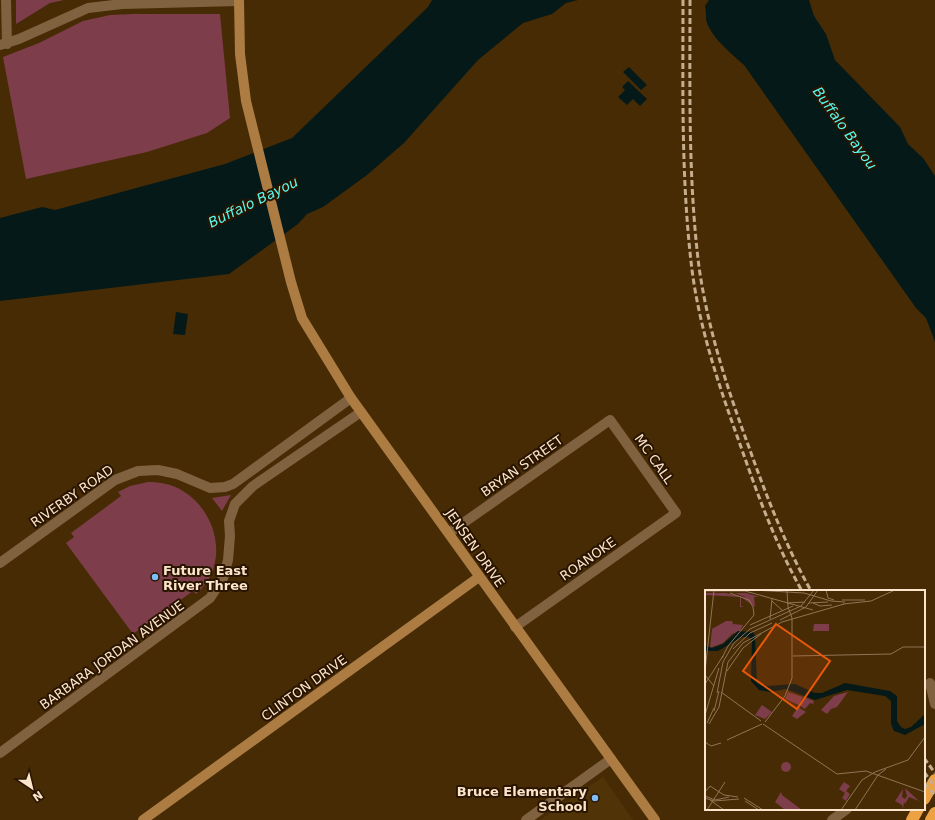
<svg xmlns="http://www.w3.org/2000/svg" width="935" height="820" viewBox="0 0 935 820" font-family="'DejaVu Sans',sans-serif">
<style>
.built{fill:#513308}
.green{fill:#7e3d4a}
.water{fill:#051a18}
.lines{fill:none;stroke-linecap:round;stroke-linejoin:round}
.street{stroke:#806240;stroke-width:10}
.secondary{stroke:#ac7c43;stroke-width:10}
.highway{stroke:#eca142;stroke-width:12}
.rail{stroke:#c5ad90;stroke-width:3;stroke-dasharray:6 3;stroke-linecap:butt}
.poi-dot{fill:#7fbdfa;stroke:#291400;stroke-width:1.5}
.labels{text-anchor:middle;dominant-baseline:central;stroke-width:4;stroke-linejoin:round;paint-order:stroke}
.street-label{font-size:13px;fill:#fde5cc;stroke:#291400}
.poi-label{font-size:13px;font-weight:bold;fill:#fde5cc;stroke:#291400;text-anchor:start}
.water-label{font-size:14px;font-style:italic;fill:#56fbf1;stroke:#291400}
.inset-road{fill:none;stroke:#8f7555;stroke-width:1}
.view{fill:#e8590c;fill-opacity:0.15;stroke:#e8590c;stroke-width:2}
.inset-edge{fill:none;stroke:#fde5cc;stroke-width:2}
</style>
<rect width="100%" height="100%" fill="#462b05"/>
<path class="built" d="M603,777L633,820H540Z"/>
<g class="green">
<path d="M16,0H64L50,3L16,24Z"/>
<path d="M133,14H220L230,118L207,133L147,152L26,179L3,57L39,43L83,21L110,15Z"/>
<path d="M148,482C160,482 172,484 183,491C218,512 230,566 196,594L193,591L133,634L66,543L74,537L71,533L121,496L118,492L130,486Z"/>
<path d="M231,495L222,511L212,498Z"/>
</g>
<g class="water">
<path d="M432,0H578L566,3L552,14L523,23L478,60L404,143L367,175L323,207L307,214L298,224L229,274L0,301V218L42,207L55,210L225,164L292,138L428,7Z"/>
<path d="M709,0H809L814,16L826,34L835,60L900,127L908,144L923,158L935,176V342L926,318L916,308L744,65C732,54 709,36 706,19C706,14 706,11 705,6Z"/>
<path d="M629,67L647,85L641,90L623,72Z"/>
<path d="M628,81L647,99L640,106L633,99L627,105L618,97L625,90L622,87Z"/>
<path d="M176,312L188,314L185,335L173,334Z"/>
</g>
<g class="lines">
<g class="street">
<path d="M6,0L7,44"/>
<path d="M0,45L19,39L88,8L122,4L239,1"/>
<path d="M449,533L610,420L676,513L515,627"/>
<path d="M0,563L115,480L138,471L158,470L177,474L210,488L225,487L233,484L351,398"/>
<path d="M930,683L935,704"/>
<path d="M0,753L210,598L223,578L228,560L230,536L229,521L235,504L253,486L361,412"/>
<path d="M526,820L611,759"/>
<path d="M832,820L847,809"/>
</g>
<g class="secondary">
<path d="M239,0L240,54L246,101L291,282L302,318L351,398L655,820"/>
<path d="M143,820L479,577"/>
</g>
<g class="highway">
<path d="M924,799L935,780"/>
<path d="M912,820L918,809"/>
<path d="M931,820L935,813"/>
</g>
<g class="rail">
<path d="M683,0C683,90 681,180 692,270C700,331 720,389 741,447C758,496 776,545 802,591"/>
<path d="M690,0C690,89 688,179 699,267C708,330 728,391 750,450C767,498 786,546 811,591"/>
<path d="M924,758L935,773"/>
<path d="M924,772L935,787"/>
<path d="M924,783L935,795"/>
</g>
</g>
<g class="poi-dot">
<circle cx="155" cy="577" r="4"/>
<circle cx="595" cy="798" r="4"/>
</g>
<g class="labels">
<g class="street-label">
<text transform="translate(654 459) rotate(55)">MC CALL</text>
<text transform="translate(522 466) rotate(-35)">BRYAN STREET</text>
<text transform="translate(72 496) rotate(-35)">RIVERBY ROAD</text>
<text transform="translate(475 548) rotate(55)">JENSEN DRIVE</text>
<text transform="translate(588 559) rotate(-35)">ROANOKE</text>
<text transform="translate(112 655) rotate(-36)">BARBARA JORDAN AVENUE</text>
<text transform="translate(304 688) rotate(-36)">CLINTON DRIVE</text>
</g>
<g class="poi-label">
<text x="163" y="570">Future East<tspan x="163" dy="15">River Three</tspan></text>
<text x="587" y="791" text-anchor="end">Bruce Elementary<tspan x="587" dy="15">School</tspan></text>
</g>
<g class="water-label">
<text transform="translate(845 128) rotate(54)">Buffalo Bayou</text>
<text transform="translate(253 202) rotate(-26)">Buffalo Bayou</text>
</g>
</g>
<g transform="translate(705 590)">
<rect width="220" height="220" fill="#462b05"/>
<path d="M0,3H21L42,8L30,3H41L54,7H49L50,17L36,7V16L39,17H35V7L1,5ZM21,31H27L28,34L38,35L35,41L27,44L18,53L5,58L7,39ZM109,34H124V41H108ZM83,102L98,107L94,115L80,109ZM143,102L132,117L126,119L122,124L116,120L129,106ZM99,107L109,111L108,114L105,113L100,119L95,116ZM57,115L67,122L60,129L50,125ZM93,117L101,122L92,129L87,126ZM76 177a5 5 0 1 1 10 0a5 5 0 1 1-10 0ZM139,192L145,196L141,201L145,204L141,211L137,208L140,203L134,199ZM200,198L214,211L204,207L200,214L199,212L198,219L197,215L190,211L198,199L197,207L200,209L202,206ZM76,202L77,205L97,220H80L70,212Z" fill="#7e3d4a"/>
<path d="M33,41L48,42L50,46L52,93L63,96L90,94L110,103H117L140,93L185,101L192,106V131L196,137L200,139L206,137L220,124V134L200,145L189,141L186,134V111L180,106L142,100L110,110L81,99L65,102L54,100L46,91L47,51L44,47H37L13,61H0V55L7,58L18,54Z" fill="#051a18"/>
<path class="inset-road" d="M48,0L99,3L126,11L140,12M121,0L123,8L129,10M0,1H40L108,20M137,10H160M67,11L78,21M82,13L100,12M104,13L123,12M108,13L115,16L127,15M138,14L166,11L190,0M65,29L67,9M75,30L101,17L113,0M45,35L88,16M28,59L45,43L67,33M88,66L186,64L198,57H220M17,68L23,56L49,25L48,17L44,10L25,3M0,81L9,0M22,81L38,58L56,44M0,85L9,96M0,94L18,66M16,102L56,131M12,103L18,72L29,53L45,39L96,16L109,0M9,121L14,101M0,125L14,78M60,132L80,106L87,88V28L83,17L82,1M2,133L9,118M4,134L14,117L23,72L38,53L77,32L139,14M58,134L132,184L161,181L220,202M22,150L57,134M0,152L6,156L16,153M0,202L5,196L19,205L33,207M0,206L10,210L24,207M0,208L9,211L34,209M39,208L58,220M5,210L19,220M40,211L54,220M2,220L20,192M136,220L157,190L170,182L203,170L220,147M150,220L173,185L181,179"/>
<path class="view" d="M71,34L125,71L92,119L38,81Z"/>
<rect width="220" height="220" class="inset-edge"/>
</g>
<g transform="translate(32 788) rotate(145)" stroke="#291400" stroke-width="3" paint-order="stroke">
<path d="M0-3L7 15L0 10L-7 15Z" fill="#fde5cc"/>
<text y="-6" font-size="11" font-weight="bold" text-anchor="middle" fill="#fde5cc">N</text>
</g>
</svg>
